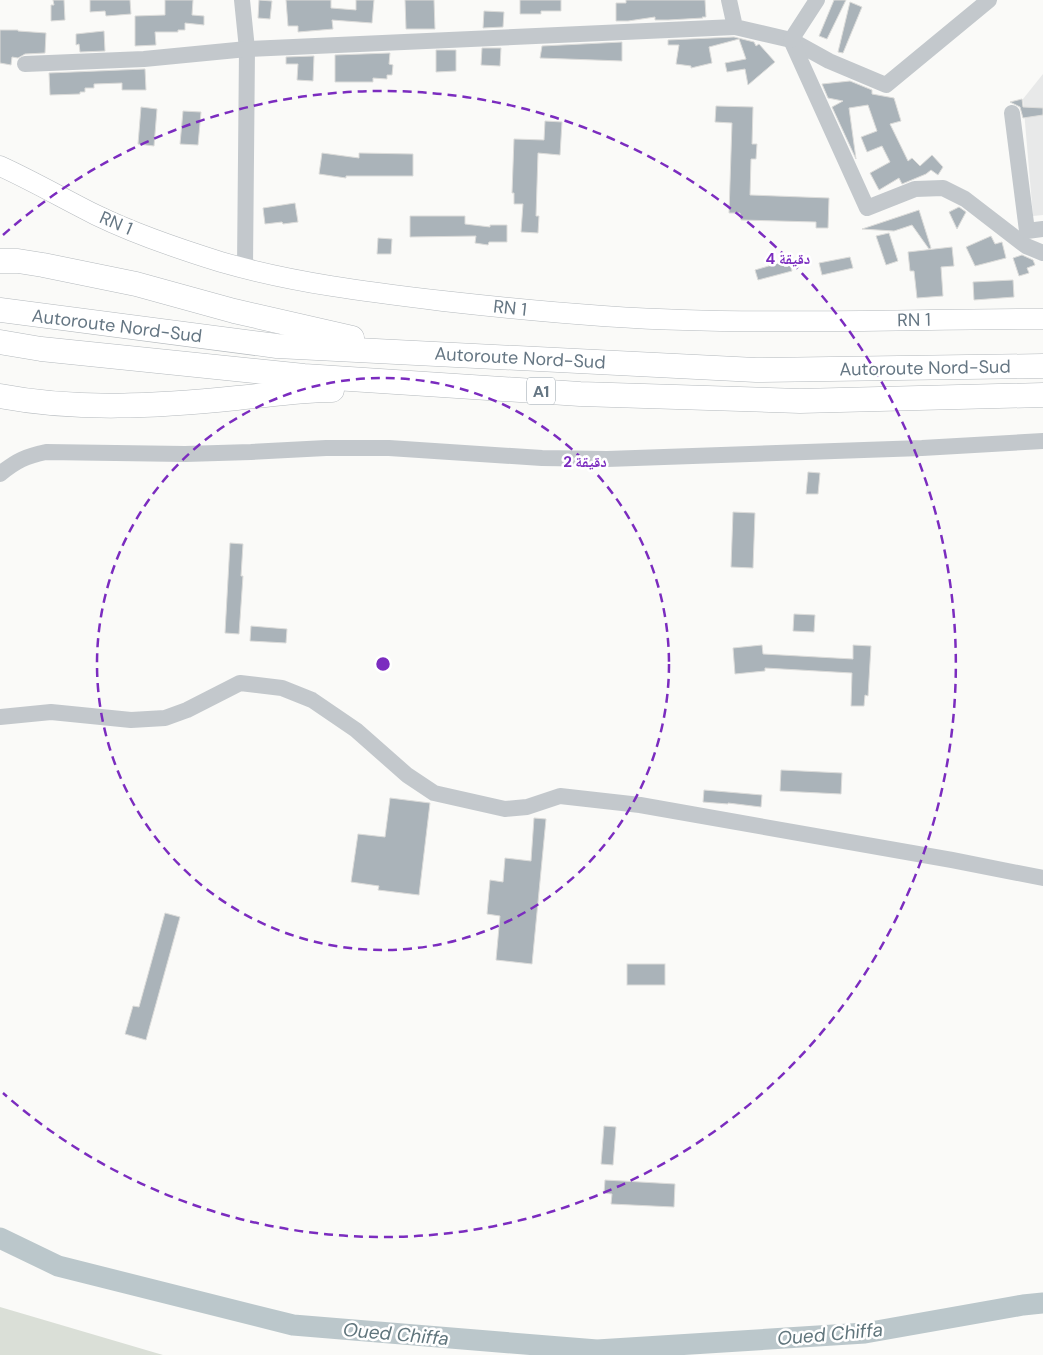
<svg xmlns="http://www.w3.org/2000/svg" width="1043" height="1355" viewBox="0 0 1043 1355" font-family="'DM Sans','Noto Naskh Arabic',sans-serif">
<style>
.built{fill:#e8e9e9}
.green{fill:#dadfd7}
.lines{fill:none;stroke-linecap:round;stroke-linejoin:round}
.river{stroke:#bbc7cb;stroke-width:21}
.building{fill:#aab3b9;stroke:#dcdcda}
.major-casing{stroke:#b5babe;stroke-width:21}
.highway-casing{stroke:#b4b9bd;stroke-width:25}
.minor{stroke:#c3c8cc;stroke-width:16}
.major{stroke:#fff;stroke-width:20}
.highway{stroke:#fff;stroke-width:24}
.ring{fill:none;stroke:#7b2cbf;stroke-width:2.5;stroke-dasharray:9 6}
.labels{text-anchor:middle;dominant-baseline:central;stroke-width:5;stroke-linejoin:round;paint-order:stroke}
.shield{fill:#fff;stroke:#939fa8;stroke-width:1}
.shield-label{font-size:16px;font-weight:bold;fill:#657683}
.street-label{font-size:18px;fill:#657683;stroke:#fff}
.water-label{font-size:19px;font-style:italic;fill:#60757c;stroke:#fff}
.centre{fill:#7b2cbf;stroke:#fff;stroke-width:2.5}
.ring-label{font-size:15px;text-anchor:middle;font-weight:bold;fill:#7b2cbf;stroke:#fff;stroke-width:5;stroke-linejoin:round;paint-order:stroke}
</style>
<rect width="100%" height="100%" fill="#fafaf8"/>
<path class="built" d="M1043,74V215L1033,216L1023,99Z"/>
<path class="green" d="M0,1307L163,1355H0Z"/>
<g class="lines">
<path class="river" d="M0,1238L58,1266L293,1325L597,1350L865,1333L1023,1305L1043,1303"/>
</g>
<g class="building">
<path d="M53,0H64L65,20L51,21V5H54Z"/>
<path d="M90,0H130L131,14L106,16L105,11L90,12Z"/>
<path d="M165,0H193L192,15L204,16V25L185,23V30H178V32H155L156,45L135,46V16L165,15Z"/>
<path d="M259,0L272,1L270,19L258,18Z"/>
<path d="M286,0H331V8L356,10V0H374L372,23L332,20L333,29L298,32V26H288Z"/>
<path d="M405,0H434L435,29H406Z"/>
<path d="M520,0H561V11H541V14H520Z"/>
<path d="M626,0H705L706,17H702L703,18L668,20H655V17L628,21H616V3H626Z"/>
<path d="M834,0H846L827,39L819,36Z"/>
<path d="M850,2L862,7L843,53L838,52Z"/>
<path d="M484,11L504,12L503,27L483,28Z"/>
<path d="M0,30H18V31L46,33L45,53L25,54L18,58L12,57L11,65L0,63Z"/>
<path d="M104,31L105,51L80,52L79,44L76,45V34Z"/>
<path d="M734,37L754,42L756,46L759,44L775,62L748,85L745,69L727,72L725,63L746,59L739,39L709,47L712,63L691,68V66L676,64L679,45H668V40Z"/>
<path d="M622,42V61L540,58L542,46Z"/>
<path d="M482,48H501L500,66L481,65Z"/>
<path d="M436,50H456V71L436,72Z"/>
<path d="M390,53L389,64L393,65L392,75H387V79L373,78V82H335V55Z"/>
<path d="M314,56L313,81L297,80L298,64H286V57Z"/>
<path d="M145,69L146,90H122V83L94,84V88H85V92H80V94L50,95L49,73Z"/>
<path d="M850,81L872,90V94L894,98L901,121L890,124L908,161L912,158L920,166L932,155L943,167L938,175L931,170L926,174L902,184L899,178L879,190L870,173L890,162L882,146L867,152L861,137L877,131L868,105L849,108L856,159L832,107L843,101L828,98L822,84Z"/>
<path d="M1022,99L1023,107L1043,108V115L1023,118L1020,107L1010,102Z"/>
<path d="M716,106L753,107L752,144H757L756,159H751L750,195L829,198L828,228H816V222L741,220L740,213H729L732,123L715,122Z"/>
<path d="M141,107L157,109L154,146L138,144Z"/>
<path d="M183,111L201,112L198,145L180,144Z"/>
<path d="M545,121L562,122L560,155L538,153L536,216H539L538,233L521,232L523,204H514V193H512L514,139L544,140Z"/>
<path d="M322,153L359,158V153L413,154V176H346V178L319,174Z"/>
<path d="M295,203L298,222L283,224L282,222L265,224L263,208Z"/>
<path d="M959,207L966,212L957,229L949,212Z"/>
<path d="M919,210L931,248L929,249L912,225L894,231L862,229Z"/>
<path d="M410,216H465V224L490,227V225H507V242H489L488,245L475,243L476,236L410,237Z"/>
<path d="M889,233L898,261L886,265L876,236Z"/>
<path d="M991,236L995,244L1002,242L1006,258L975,266L966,247Z"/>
<path d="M378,238L392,239L391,254H377Z"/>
<path d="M952,247L954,266L941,267L943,296L917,298L914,271H910L908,252Z"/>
<path d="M1022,255L1033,260L1035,265L1027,268L1029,273L1019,276L1013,258Z"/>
<path d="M850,257L853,268L822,275L819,263Z"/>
<path d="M789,260L792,271L758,280L755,270Z"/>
<path d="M1013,280L1014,297L974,300L973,282Z"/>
<path d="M808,472L820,473L818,494H806Z"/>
<path d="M733,512L755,513L753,568L731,567Z"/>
<path d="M230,543L243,544L241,576H243L239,634L225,633Z"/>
<path d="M794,614L815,615L814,632L793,631Z"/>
<path d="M251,626L287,629L286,643L250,641Z"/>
<path d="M762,645L763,654L853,659V645L871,646L868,696L865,695L864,706H851L852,673L765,668V671L735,674L733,648Z"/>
<path d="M781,770L842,773L841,794L780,791Z"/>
<path d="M704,790L762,795L761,807L728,803V804L703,802Z"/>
<path d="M390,798L430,803L419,895L378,890L379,886L351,882L358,834L385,837Z"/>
<path d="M534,818L546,819L532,964L496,960L500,916L487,914L490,880L503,882L505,858L531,861Z"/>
<path d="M165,913L180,917L146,1040L125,1034L133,1006L139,1007Z"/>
<rect x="627" y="964" width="38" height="21"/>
<path d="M604,1126L616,1127L613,1165L601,1164Z"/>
<path d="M605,1180L675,1184L674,1207L611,1204L612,1194L604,1193Z"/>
</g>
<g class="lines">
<defs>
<path id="major" d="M0,166C33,181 64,199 96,215C135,234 179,249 221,262C294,283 368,292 443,301C523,310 603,318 684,320C803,324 923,319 1043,319"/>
<g id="highway">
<path d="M0,261H18L43,265L136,284L234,311L352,338"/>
<path d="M0,310L277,346L756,370L1043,366"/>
<path d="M0,342L41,349L304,376L580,394L800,401L1043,395"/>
<path d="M0,396C78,411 158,406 237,398C268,395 300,390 332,390"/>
</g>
</defs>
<use href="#major" class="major-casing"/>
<use href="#highway" class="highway-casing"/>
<g class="minor">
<path d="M242,0L247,49L245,267"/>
<path d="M729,0L735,27L791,40L829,61L886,85L989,0"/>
<path d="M791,40L867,208L915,189L943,188L965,199L1026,246L1043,253"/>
<path d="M791,40L817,0"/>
<path d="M25,64L144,59L247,49L735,27"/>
<path d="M1012,113L1027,231L1043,229"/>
<path d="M0,474C16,461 26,456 46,452L185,454L251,452L326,448H389L542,458L607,459L922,448L1043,441"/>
<path d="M0,717L51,712L131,720L165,718L187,710L240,683L282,688L312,700L356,730L407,775L434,793L505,809L527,807L560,796L640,805L952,860L1043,878"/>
</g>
<use href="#major" class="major"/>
<use href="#highway" class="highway"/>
</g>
<g class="ring">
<circle cx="383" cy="664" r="286"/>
<path d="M3 235A573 573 0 1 1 3 1093"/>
</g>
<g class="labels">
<rect class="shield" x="527" y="377.5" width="28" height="27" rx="4"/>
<g class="shield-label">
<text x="541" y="391">A1</text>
</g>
<g class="street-label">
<text transform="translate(116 223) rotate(23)">RN 1</text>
<text transform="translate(510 308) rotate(6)">RN 1</text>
<text transform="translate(914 320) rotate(-1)">RN 1</text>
<text transform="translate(117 326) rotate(7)">Autoroute Nord-Sud</text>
<text transform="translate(520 358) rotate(3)">Autoroute Nord-Sud</text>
<text transform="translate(925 368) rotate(-1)">Autoroute Nord-Sud</text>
</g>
<g class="water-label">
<text transform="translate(396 1334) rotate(5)">Oued Chiffa</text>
<text transform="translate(830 1334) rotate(-5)">Oued Chiffa</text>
</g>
</g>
<circle cx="383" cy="664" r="8" class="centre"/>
<g class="ring-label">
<text x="788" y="264">4 دقيقة</text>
<text x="585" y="467">2 دقيقة</text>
</g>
</svg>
